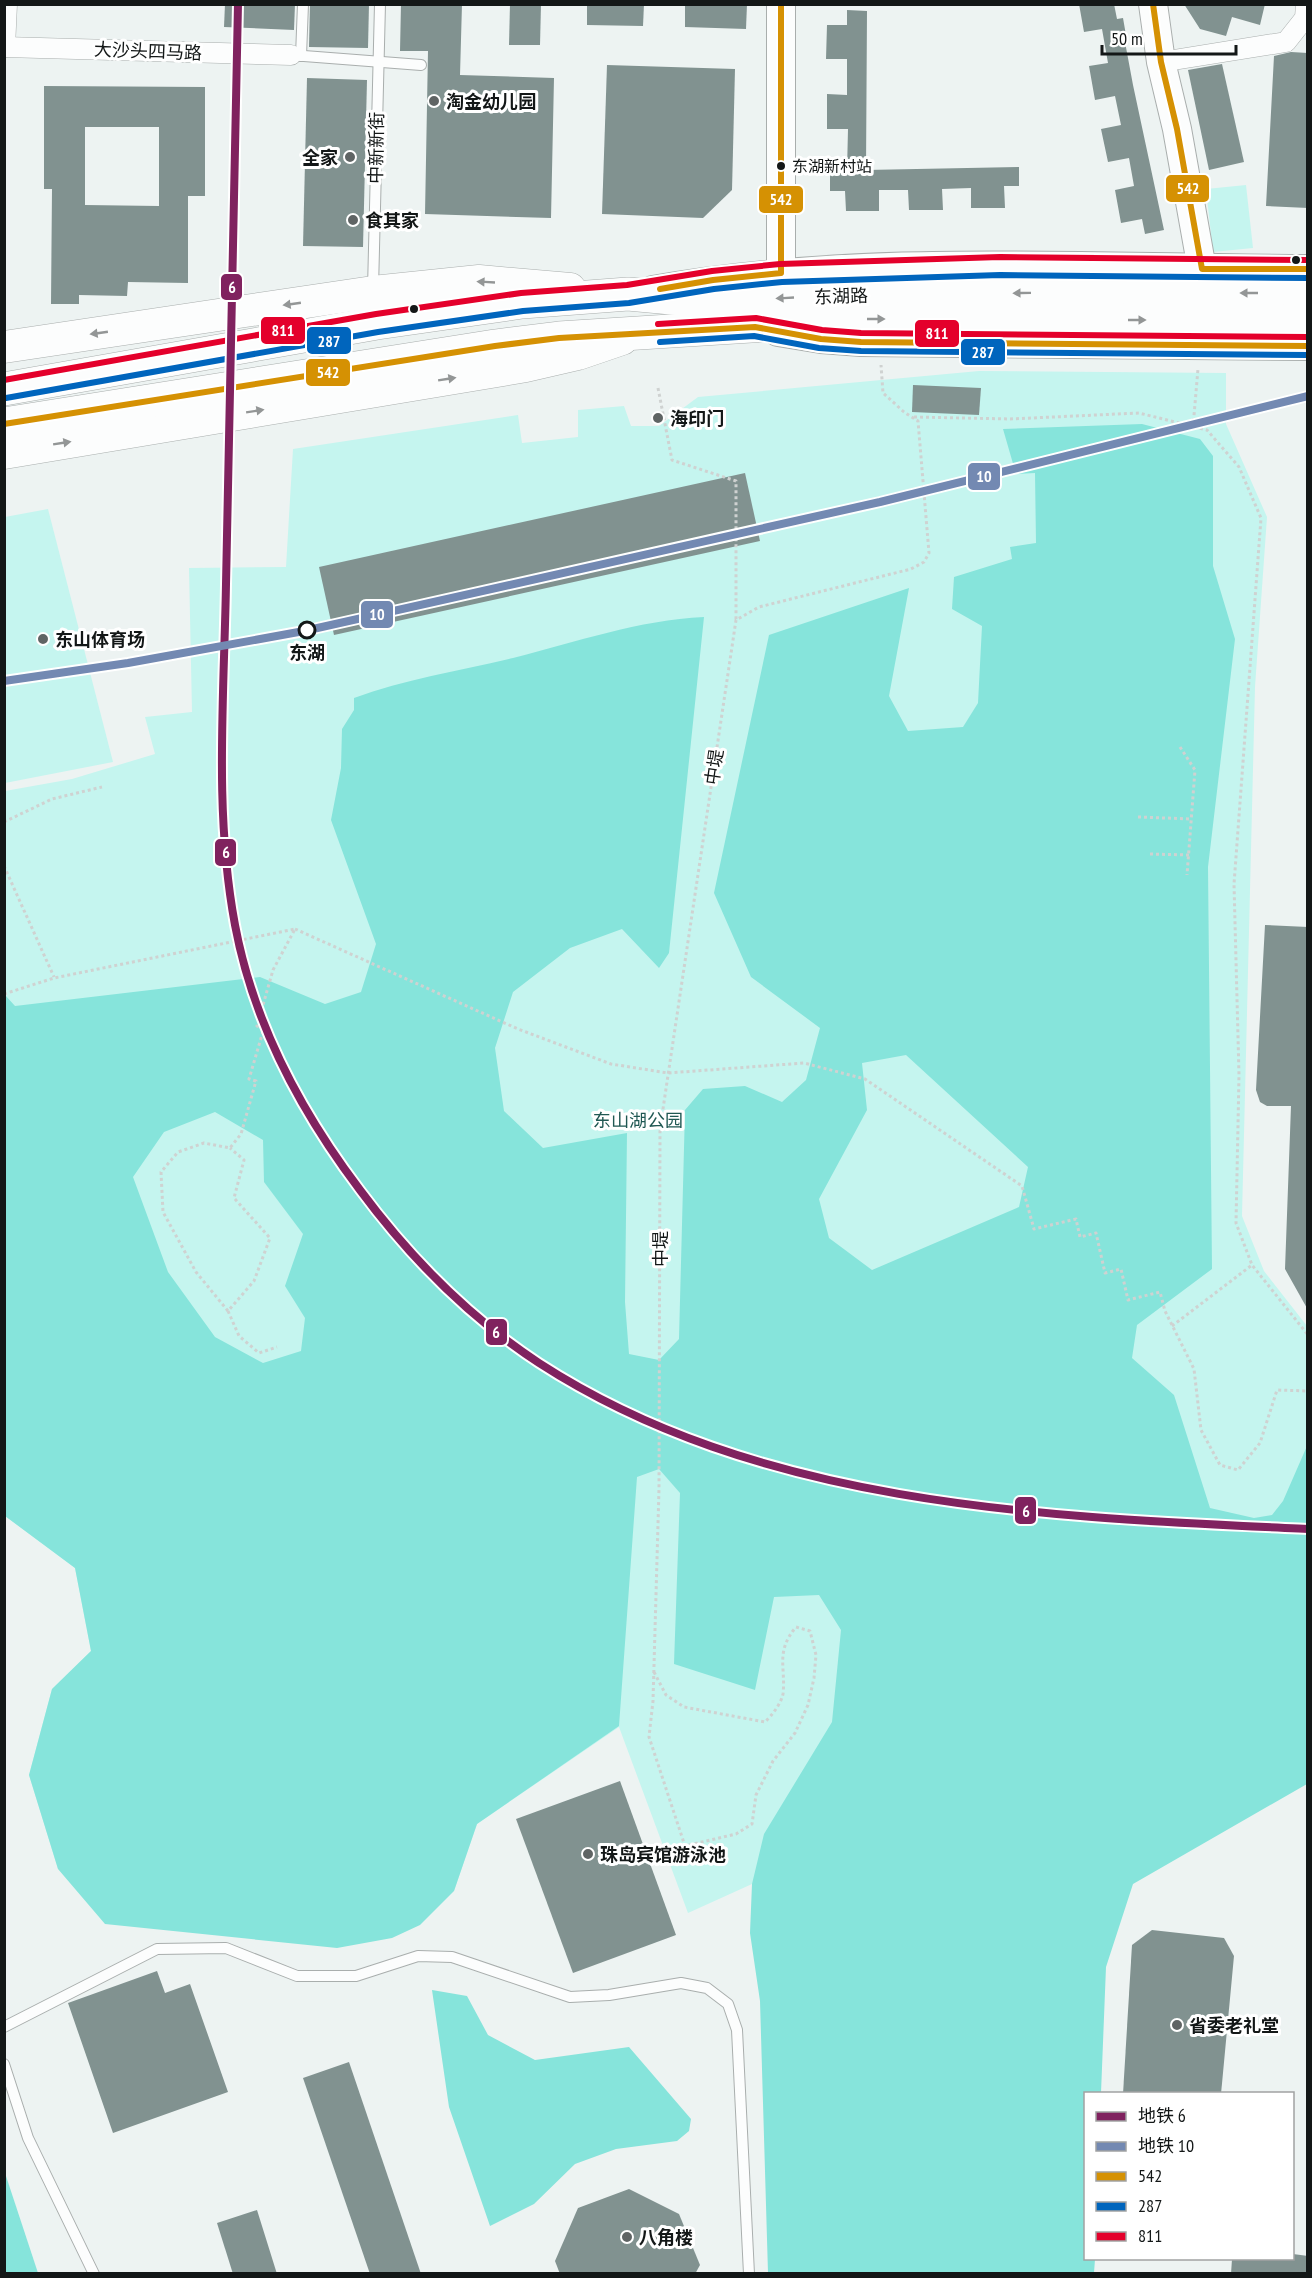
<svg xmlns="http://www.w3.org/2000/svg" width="1312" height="2278" viewBox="0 0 1312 2278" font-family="'PT Sans Narrow','Noto Sans SC',sans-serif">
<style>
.green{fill:#c5f5ef}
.water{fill:#86e4db;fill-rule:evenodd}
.building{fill:#819290;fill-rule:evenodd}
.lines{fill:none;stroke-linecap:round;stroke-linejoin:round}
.lane-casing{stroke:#a9aead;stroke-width:12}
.street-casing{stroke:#a9aead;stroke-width:21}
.secondary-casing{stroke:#a9aead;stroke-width:30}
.primary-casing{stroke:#a9aead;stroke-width:33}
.highway-casing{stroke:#a9aead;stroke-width:34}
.path{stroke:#cfd2d1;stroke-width:3;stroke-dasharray:3 3;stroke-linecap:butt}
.lane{stroke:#fcfdfd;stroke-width:10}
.street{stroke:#fcfdfd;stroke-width:20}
.secondary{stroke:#fcfdfd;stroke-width:28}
.primary{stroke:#fcfdfd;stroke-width:32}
.highway{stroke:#fcfdfd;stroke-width:33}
.bus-1-casing{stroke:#fff;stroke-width:10}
.bus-2-casing{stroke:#fff;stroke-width:10}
.bus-3-casing{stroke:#fff;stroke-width:10}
.bus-1{stroke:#d59103;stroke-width:6}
.bus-2{stroke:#0065bd;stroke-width:6}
.bus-3{stroke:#e4002b;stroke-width:6}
.metro-1-casing{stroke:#fff;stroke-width:12}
.metro-2-casing{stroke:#fff;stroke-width:12}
.metro-1{stroke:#80225f;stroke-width:8}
.metro-2{stroke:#7389b2;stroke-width:8}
.oneway{fill:#939696}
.poi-dot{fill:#5f6464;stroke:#fff;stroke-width:2}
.bus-dot{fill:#131717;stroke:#fff;stroke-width:2}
.stop-dot{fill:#fff;stroke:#131717;stroke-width:3}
.labels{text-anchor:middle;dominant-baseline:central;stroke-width:6;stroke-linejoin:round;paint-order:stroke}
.bus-label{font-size:16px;fill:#131717;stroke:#fff;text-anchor:start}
.street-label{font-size:18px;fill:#131717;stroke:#fff}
.poi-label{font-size:18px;font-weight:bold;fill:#131717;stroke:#fff;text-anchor:start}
.stop-label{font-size:18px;font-weight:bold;fill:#131717;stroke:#fff}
.park-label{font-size:18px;fill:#205853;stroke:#fff}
.line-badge{stroke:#fff;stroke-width:2}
.badge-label{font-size:16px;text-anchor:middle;font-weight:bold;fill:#fff}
</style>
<rect width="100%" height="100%" fill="#edf3f2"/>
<g class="green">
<path d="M1246,185L1253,248L1213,252L1206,189Z"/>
<path d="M979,371L1226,373V424L1267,517L1255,687L1242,1216L1264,1271L1307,1326V1688L752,1884L688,1913L619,1727L477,1824L454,1891L58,1869L29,1775L52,1689L91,1651L75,1568L5,1516V791L72,779L155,754L145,717L192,712L189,568L286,567L293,449L518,415L522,443L578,437V410L624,406L631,426H659L698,397Z"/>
<path d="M48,509L113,762L5,783V517Z"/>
</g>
<g class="water">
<path d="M1142,424L1200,439L1213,456V566L1235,639L1208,867L1212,1269L1137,1325L1132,1358L1174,1395L1210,1508L1254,1518L1272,1515L1283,1501L1307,1446V1784L1133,1884L1106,1967L1101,2093L1086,2094V2258L1095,2259L1094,2273H768L760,2001L750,1933L752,1884L764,1834L832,1722L841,1630L819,1595L774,1597L755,1690L674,1664L680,1493L659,1469L637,1477L619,1726L477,1824L454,1891L420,1925L392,1938L337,1948L105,1924L58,1869L29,1775L52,1689L91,1651L75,1568L5,1516V995L15,1006L260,977L325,1004L361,992L376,944L331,820L341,768L342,729L354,710V698C405,679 460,671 513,658C576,642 639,620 704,617L669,953L659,968L622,929L570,948L513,992L495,1048L504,1111L543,1148L627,1133L625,1302L629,1354L659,1360L679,1339L685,1110L703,1089L745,1086L782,1102L806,1080L820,1028L751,977L714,893L769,635L909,588L889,696L908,731L963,727L978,703L982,626L952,609L954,577L1012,559L1010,547L1036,543L1035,473L1016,474L1003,429ZM906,1055L1028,1167L1019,1207L872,1270L829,1238L819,1199L867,1110L862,1063ZM215,1112L263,1140L264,1182L303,1234L285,1286L305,1318L301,1351L263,1363L215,1337L168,1272L133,1177L164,1132Z"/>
<path d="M432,1990L467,1996L488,2035L535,2060L629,2047L691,2119L689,2131L677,2141L616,2149L575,2164L534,2204L490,2226L449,2107Z"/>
<path d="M4,2173H5L38,2273H5Z"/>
</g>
<g class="building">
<path d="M225,4H295L294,30L224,27Z"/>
<path d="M310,4H369L368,48L309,47Z"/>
<path d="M401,4H462L460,75L554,78L551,218L425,214L428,51H400Z"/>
<path d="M510,4H541L540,45H509Z"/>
<path d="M587,4H644L643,26L587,25Z"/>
<path d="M685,4H747L746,29L685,27Z"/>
<path d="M1079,4H1114L1117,19L1123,18L1127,41L1125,42L1133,85L1164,230L1145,234L1142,219L1121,223L1115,190L1134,186L1129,158L1108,162L1101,129L1121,125L1115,96L1095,100L1089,66L1108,63L1102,29L1084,32Z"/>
<path d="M1184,4H1265L1260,25L1232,17L1226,36L1200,29Z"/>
<path d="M847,10L867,11L866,170L1019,167V186H1004L1005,208H971V188L942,189L943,210H909L908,190H879V211H846L845,191H830V171H847L848,129H827V94L847,95V59H826L827,25H847Z"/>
<path d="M1291,52L1308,53L1306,140H1308V208L1266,206L1274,56Z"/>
<path d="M1222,64L1244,162L1209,170L1188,70Z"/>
<path d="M607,65L735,69L732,190L703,218L602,214Z"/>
<path d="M307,78L367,80L363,247L303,246Z"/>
<path d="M44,86L205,87V196H188V283L128,282L127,296L79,295V304H51L52,189H44ZM85,127H159V206L85,205Z"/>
<path d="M913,385L981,388L979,415L912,412Z"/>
<path d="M745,473L760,541L334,635L319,567Z"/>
<path d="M1265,925L1308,927V1310L1285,1269L1291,1106H1267L1260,1102L1256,1090Z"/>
<path d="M620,1781L676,1935L573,1973L516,1819Z"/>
<path d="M1152,1930L1224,1938L1234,1956L1221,2094H1123L1132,1945Z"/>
<path d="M157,1971L165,1993L190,1984L228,2092L113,2133L68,2003Z"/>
<path d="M349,2062L421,2274H370L303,2078Z"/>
<path d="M629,2189L679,2214L700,2265L695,2274H560L555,2261L578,2208Z"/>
<path d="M257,2210L277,2274H233L217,2223Z"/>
<path d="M1293,2254L1308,2256V2274H1231L1232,2259H1293Z"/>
</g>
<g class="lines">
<defs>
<g id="lane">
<path d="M291,55L421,65"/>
<path d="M301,56L303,4"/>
<path d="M373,289L380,4"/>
<path d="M4,2027L157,1949L226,1948L297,1976H356L418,1956L452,1957L570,1997L609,1995L681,1983L707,1988L728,2004L737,2030L749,2274"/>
<path d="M4,2064L28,2138L94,2274"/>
</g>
<g id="street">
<path d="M4,47L291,55"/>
<path d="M5,47L7,4"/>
<path d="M1161,62L1286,42L1305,18L1306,4"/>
</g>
<g id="secondary">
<path d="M781,4V273"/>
<path d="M1153,4L1161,62L1177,129L1202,269"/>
<path d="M653,290C869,252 1090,269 1308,269"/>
<path d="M778,332L821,339L861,342L1308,346"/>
</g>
<g id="primary">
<path d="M4,347L373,292L479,281L570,289"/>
<path d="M4,453L526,366L578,354L622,339"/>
</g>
<g id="highway">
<path d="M4,389L377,323L522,302L628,294L704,301L938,294L1308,293"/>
<path d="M4,424L495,346L559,338L862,319L1308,321"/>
</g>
</defs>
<use href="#lane" class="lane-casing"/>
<use href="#street" class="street-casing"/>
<use href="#secondary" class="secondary-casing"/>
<use href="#primary" class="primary-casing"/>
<use href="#highway" class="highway-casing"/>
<g class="path">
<path d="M658,388L672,460L736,481V620"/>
<path d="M914,417L1010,419L1139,413L1207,430L1239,467L1261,518L1234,884L1239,1075L1236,1223L1252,1265L1308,1335"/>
<path d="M1193,427L1198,369"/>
<path d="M1180,747L1195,770L1187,875"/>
<path d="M1138,817L1192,819"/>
<path d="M4,822L52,799L102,787"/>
<path d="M1150,854L1189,855"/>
<path d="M4,866L54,977"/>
<path d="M295,929L518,1029L611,1064L668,1073L804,1063L865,1079L1022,1186L1034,1229L1076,1219L1080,1237L1096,1233L1105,1273L1121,1269L1128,1300L1160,1292L1165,1311L1194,1369L1201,1430L1220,1465L1238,1470L1260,1443L1277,1390L1308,1391"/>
<path d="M4,994L54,978L295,929L273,970L257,1026L264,1028L249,1079L256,1081L241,1134L230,1148L204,1143L178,1152L161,1172L163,1212L196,1272L228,1311L254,1281L270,1238L234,1198L244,1160L230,1148"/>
<path d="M228,1311L239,1336L259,1353L277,1347"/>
<path d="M1172,1326L1252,1265"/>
<path d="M654,1672L666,1695L684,1707L765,1722C772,1715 781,1704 783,1694C786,1667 775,1652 796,1627L810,1631L816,1655L814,1678L808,1705L795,1733L773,1761L756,1795L752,1824L736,1834L685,1846L649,1737L653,1701L659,1489L660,1129L736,620L759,607L911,569L924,562L929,553L918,421L904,412L883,393L881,365"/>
</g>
<use href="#lane" class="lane"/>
<use href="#street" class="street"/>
<use href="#secondary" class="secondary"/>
<use href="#primary" class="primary"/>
<use href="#highway" class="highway"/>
<defs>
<g id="bus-1">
<path d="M1153,4L1161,62L1177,129L1202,269H1308"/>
<path d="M660,289L713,280L781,273V4"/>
<path d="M4,424L495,346L559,338L755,327L821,339L861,342L1308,346"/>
</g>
<g id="bus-2">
<path d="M660,342L754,336L819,348L861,351L1308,355"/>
<path d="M6,398L378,332L523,311L629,303L714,289L782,282L1000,275L1308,278"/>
</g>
<g id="bus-3">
<path d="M658,324L756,318L822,330L861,333L1308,337"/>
<path d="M4,380L376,314L521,293L627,285L712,271L780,264L1000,257L1308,260"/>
</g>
</defs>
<use href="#bus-1" class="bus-1-casing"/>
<use href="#bus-2" class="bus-2-casing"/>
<use href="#bus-3" class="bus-3-casing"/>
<use href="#bus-1" class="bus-1"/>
<use href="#bus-2" class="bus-2"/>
<use href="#bus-3" class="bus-3"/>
<defs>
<path id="metro-1" d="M238,4C233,198 230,391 226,584C224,698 214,813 235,925C253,1021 301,1112 360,1190C409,1256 470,1318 539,1363C763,1508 1049,1517 1308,1529"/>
<path id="metro-2" d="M4,681L128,663L304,631L880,502L1308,396"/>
</defs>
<use href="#metro-1" class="metro-1-casing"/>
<use href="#metro-2" class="metro-2-casing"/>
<use href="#metro-1" class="metro-1"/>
<use href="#metro-2" class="metro-2"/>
</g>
<defs><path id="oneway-solid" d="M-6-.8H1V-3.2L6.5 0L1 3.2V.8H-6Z" transform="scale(1.5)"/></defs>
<g class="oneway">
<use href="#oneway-solid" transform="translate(486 282) rotate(-177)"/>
<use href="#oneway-solid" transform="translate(1022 293) rotate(179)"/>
<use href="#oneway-solid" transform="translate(1249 293) rotate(-180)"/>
<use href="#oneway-solid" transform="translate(785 298) rotate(177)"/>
<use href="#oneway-solid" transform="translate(292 304) rotate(172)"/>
<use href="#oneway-solid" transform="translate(876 319)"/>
<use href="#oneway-solid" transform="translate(1137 320)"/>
<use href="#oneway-solid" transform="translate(99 333) rotate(172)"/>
<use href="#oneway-solid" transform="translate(447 379) rotate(-9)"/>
<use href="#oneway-solid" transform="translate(255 411) rotate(-9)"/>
<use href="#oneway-solid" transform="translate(62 443) rotate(-9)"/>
</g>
<g class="poi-dot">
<circle cx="434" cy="101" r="6"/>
<circle cx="350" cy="157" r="6"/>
<circle cx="353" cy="220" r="6"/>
<circle cx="658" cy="418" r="6"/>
<circle cx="43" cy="639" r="6"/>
<circle cx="588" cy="1854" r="6"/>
<circle cx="1177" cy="2025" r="6"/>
<circle cx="627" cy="2237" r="6"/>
</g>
<g class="bus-dot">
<circle cx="781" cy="166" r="5"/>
<circle cx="1296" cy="260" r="5"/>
<circle cx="414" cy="309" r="5"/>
</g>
<circle class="stop-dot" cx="307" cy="630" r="8"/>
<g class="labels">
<g class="bus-label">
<text x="792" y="166">东湖新村站</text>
</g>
<g class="street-label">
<text transform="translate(148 51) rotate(2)">大沙头四马路</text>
<text transform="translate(376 148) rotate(-89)">中新新街</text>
<text transform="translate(841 296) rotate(-2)">东湖路</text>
<text transform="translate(714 767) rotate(-82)">中堤</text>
<text transform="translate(660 1249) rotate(-90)">中堤</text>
</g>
<g class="poi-label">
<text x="446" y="101">淘金幼儿园</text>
<text x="338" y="157" text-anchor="end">全家</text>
<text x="365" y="220">食其家</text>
<text x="670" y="418">海印门</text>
<text x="55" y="639">东山体育场</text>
<text x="600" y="1854">珠岛宾馆游泳池</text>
<text x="1189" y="2025">省委老礼堂</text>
<text x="639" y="2237">八角楼</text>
</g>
<g class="stop-label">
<text x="307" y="652">东湖</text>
</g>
<g class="park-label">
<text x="638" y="1120">东山湖公园</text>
</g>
</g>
<g class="line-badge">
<rect x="1165" y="174" width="45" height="29" rx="6" fill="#d59103"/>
<rect x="758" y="185" width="46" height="29" rx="6" fill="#d59103"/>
<rect x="220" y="273" width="23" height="28" rx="6" fill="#80225f"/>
<rect x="260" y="316" width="46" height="29" rx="6" fill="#e4002b"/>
<rect x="914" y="319" width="46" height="29" rx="6" fill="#e4002b"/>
<rect x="306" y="326" width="46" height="29" rx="6" fill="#0065bd"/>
<rect x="960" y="338" width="46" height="28" rx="6" fill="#0065bd"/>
<rect x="305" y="358" width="46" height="29" rx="6" fill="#d59103"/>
<rect x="967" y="462" width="34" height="29" rx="6" fill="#7389b2"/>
<rect x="360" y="600" width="34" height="29" rx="6" fill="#7389b2"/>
<rect x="214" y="838" width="23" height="29" rx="6" fill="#80225f"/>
<rect x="485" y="1318" width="23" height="28" rx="6" fill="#80225f"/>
<rect x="1014" y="1496" width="23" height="29" rx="6" fill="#80225f"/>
</g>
<g class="badge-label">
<text x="1188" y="194">542</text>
<text x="781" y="205">542</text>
<text x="232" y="293">6</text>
<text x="283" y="336">811</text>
<text x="937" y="339">811</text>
<text x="329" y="347">287</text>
<text x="983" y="358">287</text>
<text x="328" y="378">542</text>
<text x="984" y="482">10</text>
<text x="377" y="620">10</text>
<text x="226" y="858">6</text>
<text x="496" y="1338">6</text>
<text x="1026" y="1517">6</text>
</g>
<rect width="1312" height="2278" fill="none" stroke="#131717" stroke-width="12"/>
<rect x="1084" y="2092" width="210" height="168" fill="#ffffff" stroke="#a1a2a2" stroke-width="1.5"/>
<rect x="1096" y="2112" width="30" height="9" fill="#80225f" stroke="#a1a2a2" stroke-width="1.5"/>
<text x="1138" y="2122" font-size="18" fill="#131717">地铁 6</text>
<rect x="1096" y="2142" width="30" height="9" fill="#7389b2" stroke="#a1a2a2" stroke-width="1.5"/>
<text x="1138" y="2152" font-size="18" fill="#131717">地铁 10</text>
<rect x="1096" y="2172" width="30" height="9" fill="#d59103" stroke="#a1a2a2" stroke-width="1.5"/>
<text x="1138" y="2182" font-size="18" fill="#131717">542</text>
<rect x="1096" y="2202" width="30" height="9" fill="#0065bd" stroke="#a1a2a2" stroke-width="1.5"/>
<text x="1138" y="2212" font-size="18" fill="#131717">287</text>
<rect x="1096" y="2232" width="30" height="9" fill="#e4002b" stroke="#a1a2a2" stroke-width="1.5"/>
<text x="1138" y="2242" font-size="18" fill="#131717">811</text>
<path d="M1102 45v9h134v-9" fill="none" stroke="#131717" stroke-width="3"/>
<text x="1111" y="45" font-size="18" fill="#131717" stroke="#ffffff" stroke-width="4.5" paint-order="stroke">50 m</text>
</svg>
